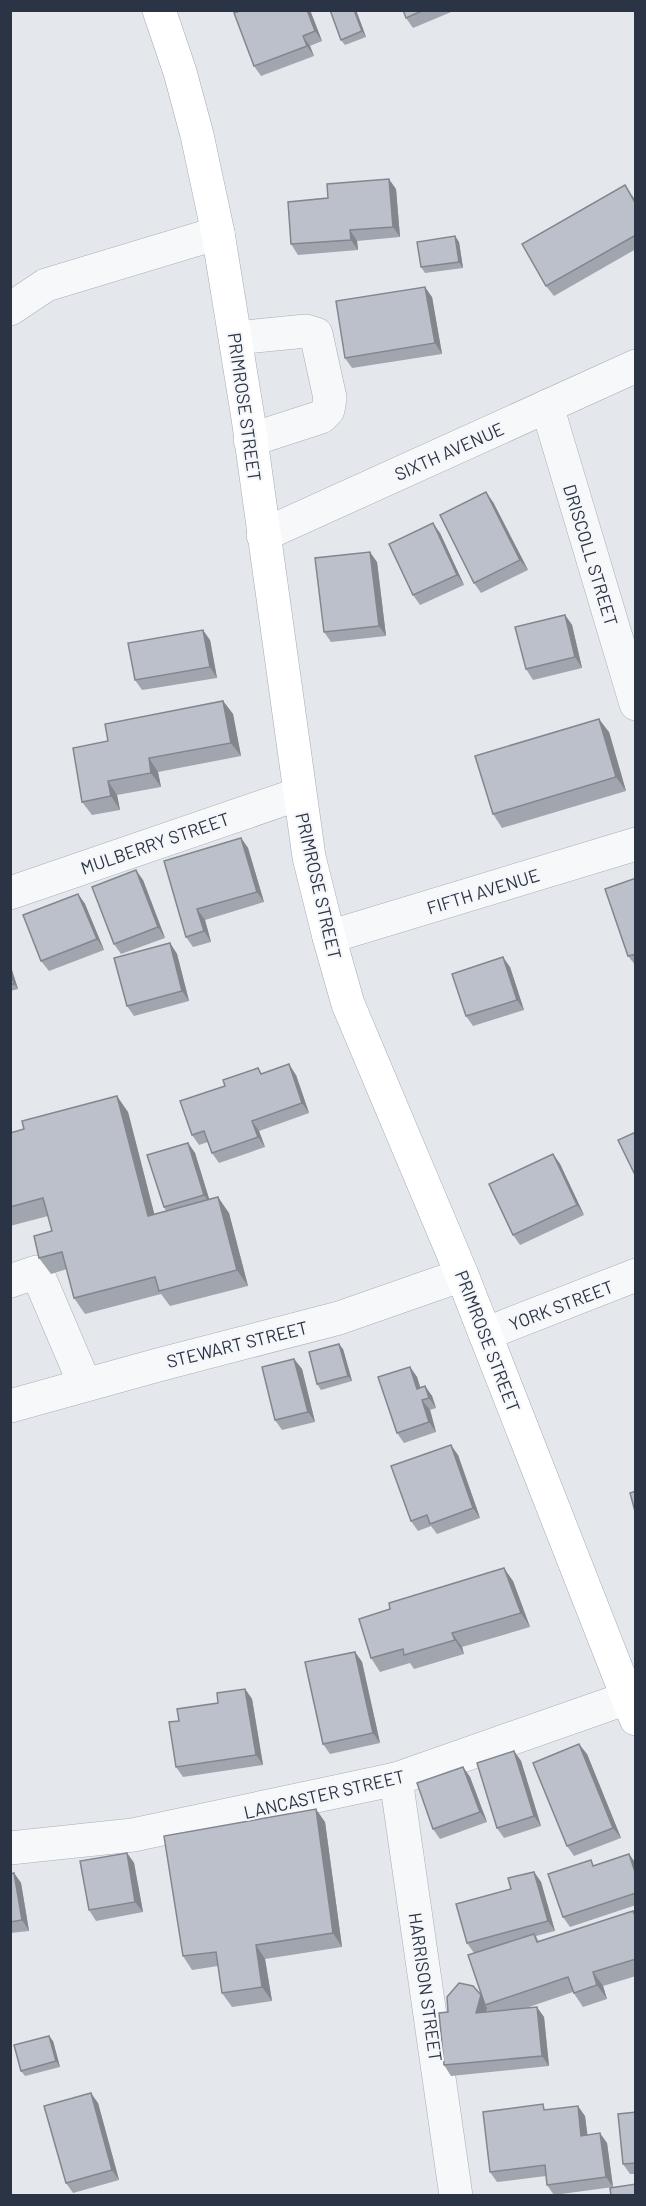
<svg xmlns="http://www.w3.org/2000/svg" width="646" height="2206" viewBox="0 0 646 2206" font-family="Barlow,sans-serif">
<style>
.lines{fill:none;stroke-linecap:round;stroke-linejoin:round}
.minor-casing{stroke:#a9aeb7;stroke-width:34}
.major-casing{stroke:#a3abb8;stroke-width:34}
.minor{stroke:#f7f8fa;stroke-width:33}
.major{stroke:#fff;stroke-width:33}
.wall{fill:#a1a5ae}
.shaded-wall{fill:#83868d}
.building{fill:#bbc0ca;stroke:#83868d;stroke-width:1.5}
.labels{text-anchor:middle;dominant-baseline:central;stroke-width:4.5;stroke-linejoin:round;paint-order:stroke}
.street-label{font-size:18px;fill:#2b3445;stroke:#f4f6f9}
</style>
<rect width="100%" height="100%" fill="#e4e7ec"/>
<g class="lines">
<defs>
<g id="minor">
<path d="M10,309L46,285L218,233"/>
<path d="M236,338L306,331L316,334L330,398L328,410L321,417L250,440"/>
<path d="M547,406L636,704"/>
<path d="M263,535L636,366"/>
<path d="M10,893L299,794"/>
<path d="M329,937L636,844"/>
<path d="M10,1281L37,1272L85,1385"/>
<path d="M485,1334L636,1275"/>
<path d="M10,1406L158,1365L339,1318L462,1275"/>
<path d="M396,1779L456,2196"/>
<path d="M10,1848L133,1835L396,1779L627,1698"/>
</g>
<path id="major" d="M159,10L180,72L197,135L218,233L248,418L309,857L329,937L348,1004L462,1275L636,1719"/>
</defs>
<use href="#minor" class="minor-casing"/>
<use href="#major" class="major-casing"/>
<use href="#minor" class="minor"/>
<use href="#major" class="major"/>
</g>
<g class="wall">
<path d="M242,10H310L322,41L310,46L314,56L261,76L254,66Z"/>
<path d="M356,10L366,37L345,45L341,40Z"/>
<path d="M403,10H456L413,28L406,18Z"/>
<path d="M396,189L400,237L357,241L358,250L298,255L291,244L328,198Z"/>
<path d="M632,195L636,201V249L554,296L546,286Z"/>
<path d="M455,236L459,242L463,268L425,273L421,267Z"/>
<path d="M432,297L442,354L352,368L345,358Z"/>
<path d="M493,502L528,570L481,593L474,583Z"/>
<path d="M440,533L464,585L420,605L413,595Z"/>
<path d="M377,562L386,636L331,642L324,632Z"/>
<path d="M565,615L572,625L582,668L533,680L526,669Z"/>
<path d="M210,640L217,678L142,690L135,680Z"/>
<path d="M223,701L233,714L241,756L158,772L161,787L117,795L120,810L92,815L82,802L108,741Z"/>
<path d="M609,732L626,791L502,828L493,814Z"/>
<path d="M241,838L248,848L264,902L205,920L211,942L193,947L186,937L164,861Z"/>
<path d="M636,878V966L628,956Z"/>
<path d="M143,880L165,938L121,954L114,944Z"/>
<path d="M78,894L85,904L104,950L49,971L41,961Z"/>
<path d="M170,943L177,954L189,1001L134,1016L127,1006Z"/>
<path d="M10,964L18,989L10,991Z"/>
<path d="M510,967L524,1010L473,1026L466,1016Z"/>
<path d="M262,1074L296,1075L309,1113L259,1131L265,1147L219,1163L212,1153L208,1142L199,1145L192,1135Z"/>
<path d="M128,1112L154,1214L166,1211L164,1207L188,1143L195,1153L209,1199L229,1213L248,1286L170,1306L161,1294L85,1314L74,1298L67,1269L51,1274L39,1258L52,1231L48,1216L10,1226V1133Z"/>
<path d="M553,1154L560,1164L584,1215L520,1245L513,1235Z"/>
<path d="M343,1349L352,1381L321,1390L317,1384Z"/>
<path d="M294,1359L302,1369L315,1422L282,1430L275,1420Z"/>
<path d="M410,1367L417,1377L420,1387L425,1386L432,1396L436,1408L430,1410L436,1432L404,1443L397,1433Z"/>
<path d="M458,1455L480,1518L437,1534L431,1526L418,1531L411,1521Z"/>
<path d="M513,1581L530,1627L462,1647L464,1654L414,1669L410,1663L380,1672L371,1658Z"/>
<path d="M355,1652L362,1662L380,1743L330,1754L323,1744Z"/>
<path d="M245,1689L252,1699L263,1765L183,1777L176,1767L179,1721L218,1703Z"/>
<path d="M514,1751L521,1761L541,1826L504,1838L497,1828Z"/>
<path d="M587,1754L621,1838L574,1856L567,1846Z"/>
<path d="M463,1767L470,1777L487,1822L440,1839L433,1829Z"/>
<path d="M325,1822L342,1947L265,1959L272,2001L232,2007L222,1993L218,1966L192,1970L183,1956Z"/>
<path d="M127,1853L134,1863L143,1912L96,1921L89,1910Z"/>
<path d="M629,1854L636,1864V1905L570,1927L563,1917L595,1865Z"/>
<path d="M534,1872L541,1882L555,1931L536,1936L539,1942L636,1918V1976L603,1986L607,1999L583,2007L573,1992L523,2009L544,2017L549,2066L451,2076L444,2065L448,2012L482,1998L474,1953L467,1943L511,1889Z"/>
<path d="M14,1873L21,1883L29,1931L10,1933V1874Z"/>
<path d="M53,2041L60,2067L25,2076L21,2071Z"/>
<path d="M98,2103L119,2180L73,2193L66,2183Z"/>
<path d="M547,2110L585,2116L587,2135L607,2143L613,2187L554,2195L547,2185L546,2176L497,2182L490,2172Z"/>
<path d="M636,2112V2174H630L623,2164Z"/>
</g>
<g class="shaded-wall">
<path d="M307,10H310L322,41L315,31Z"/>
<path d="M354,10H356L366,37L362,31Z"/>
<path d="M303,36L310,46L314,56L307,46Z"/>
<path d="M389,179L396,189L400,237L393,227Z"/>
<path d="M350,230L357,241L358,250L351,240Z"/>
<path d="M455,236L459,242L463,268L459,262Z"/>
<path d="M425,287L432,297L442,354L435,343Z"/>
<path d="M486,492L493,502L528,570L520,560Z"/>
<path d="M433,523L440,533L464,585L457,575Z"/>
<path d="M370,552L377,562L386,636L379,626Z"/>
<path d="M565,615L572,625L582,668L575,657Z"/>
<path d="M203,630L210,640L217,678L210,667Z"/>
<path d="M223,701L233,714L241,756L231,743Z"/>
<path d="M599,719L609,732L626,791L616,777Z"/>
<path d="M149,758L158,772L161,787L151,773Z"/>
<path d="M108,781L117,795L120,810L111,796Z"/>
<path d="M241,838L248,848L264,902L257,892Z"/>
<path d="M136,870L143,880L165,938L158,927Z"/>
<path d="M78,894L85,904L104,950L97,939Z"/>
<path d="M197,909L205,920L211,942L204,931Z"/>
<path d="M170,943L177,954L189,1001L182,991Z"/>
<path d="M503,957L510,967L524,1010L517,1000Z"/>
<path d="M10,964L18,989L14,984L10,972Z"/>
<path d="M289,1064L296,1075L309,1113L302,1103Z"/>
<path d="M117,1096L128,1112L159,1232L148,1216Z"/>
<path d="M252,1121L259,1131L265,1147L258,1137Z"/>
<path d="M188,1143L195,1153L211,1205L204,1195Z"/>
<path d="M553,1154L560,1164L584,1215L577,1205Z"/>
<path d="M218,1197L229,1213L248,1286L237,1270Z"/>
<path d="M339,1344L343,1349L352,1381L348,1376Z"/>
<path d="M294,1359L302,1369L315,1422L308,1412Z"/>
<path d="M410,1367L417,1377L424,1399L417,1389Z"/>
<path d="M425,1386L432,1396L436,1408L429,1398Z"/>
<path d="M422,1400L430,1410L436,1432L429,1422Z"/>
<path d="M451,1445L458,1455L480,1518L473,1508Z"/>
<path d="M504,1568L513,1581L530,1627L521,1613Z"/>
<path d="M452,1633L462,1647L464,1654L455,1640Z"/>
<path d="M355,1652L362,1662L380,1743L373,1733Z"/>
<path d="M245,1689L252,1699L263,1765L256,1755Z"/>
<path d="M579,1744L587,1754L621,1838L613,1828Z"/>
<path d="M514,1751L521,1761L541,1826L534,1816Z"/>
<path d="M463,1767L470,1777L487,1822L480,1812Z"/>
<path d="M316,1809L325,1822L342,1947L333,1933Z"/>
<path d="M127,1853L134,1863L143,1912L135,1902Z"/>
<path d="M629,1854L636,1864V1875Z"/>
<path d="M534,1872L541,1882L555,1931L548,1921Z"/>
<path d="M14,1873L21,1883L29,1931L22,1920Z"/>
<path d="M256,1945L265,1959L272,2001L262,1987Z"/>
<path d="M593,1972L603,1986L607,1999L597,1985Z"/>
<path d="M481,1995L487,2004L485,2005L487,2008L483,2023L476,2013Z"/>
<path d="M537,2007L544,2017L549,2066L542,2056Z"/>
<path d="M49,2036L53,2041L60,2067L56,2061Z"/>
<path d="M91,2093L98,2103L119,2180L112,2170Z"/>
<path d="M578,2106L585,2116L589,2146L581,2136Z"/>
<path d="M600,2133L607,2143L613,2187L606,2177Z"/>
</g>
<g class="building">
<path d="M242,10H307L315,31L303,36L307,46L254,66L234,13Z"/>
<path d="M330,10H354L362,31L341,40Z"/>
<path d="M403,10H424L406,18Z"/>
<path d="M389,179L393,227L350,230L351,240L291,244L288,202L328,198L327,184Z"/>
<path d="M625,185L636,204V235L546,286L522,244Z"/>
<path d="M455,236L459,262L421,267L417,242Z"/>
<path d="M425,287L435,343L345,358L336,301Z"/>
<path d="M486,492L520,560L474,583L440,515Z"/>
<path d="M433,523L457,575L413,595L389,544Z"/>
<path d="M370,552L379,626L324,632L315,558Z"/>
<path d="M565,615L575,657L526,669L515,627Z"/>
<path d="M203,630L210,667L135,680L128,643Z"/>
<path d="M223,701L231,743L149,758L151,773L108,781L111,796L82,802L73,748L108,741L105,724Z"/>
<path d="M599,719L616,777L493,814L475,756Z"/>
<path d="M241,838L257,892L197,909L204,931L186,937L164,861Z"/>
<path d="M136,870L158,927L114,944L92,887Z"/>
<path d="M636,878V954L628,956L605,889Z"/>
<path d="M78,894L97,939L41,961L23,915Z"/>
<path d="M170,943L182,991L127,1006L114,958Z"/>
<path d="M503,957L517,1000L466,1016L452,974Z"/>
<path d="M10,972L14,984H10Z"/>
<path d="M289,1064L302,1103L252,1121L258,1137L212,1153L204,1131L192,1135L180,1101L225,1086L223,1080L258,1068L261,1074Z"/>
<path d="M117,1096L148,1216L218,1197L237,1270L159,1291L155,1277L74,1298L62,1252L39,1258L34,1236L52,1231L43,1198L10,1207V1133L24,1129L22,1121Z"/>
<path d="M636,1132V1177L618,1140Z"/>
<path d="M188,1143L204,1195L164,1207L147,1155Z"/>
<path d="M553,1154L577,1205L513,1235L489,1184Z"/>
<path d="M339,1344L348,1376L317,1384L309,1352Z"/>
<path d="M294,1359L308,1412L275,1420L262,1367Z"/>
<path d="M410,1367L417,1389L425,1386L429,1398L422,1400L429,1422L397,1433L378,1377Z"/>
<path d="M451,1445L473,1508L430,1524L427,1515L411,1521L391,1466Z"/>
<path d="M636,1491V1515L630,1493Z"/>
<path d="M504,1568L521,1613L452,1633L455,1640L404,1655L403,1649L371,1658L359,1619L390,1609L389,1603Z"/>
<path d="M355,1652L373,1733L323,1744L305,1662Z"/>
<path d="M245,1689L256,1755L176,1767L169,1722L179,1721L177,1709L218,1703L217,1693Z"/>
<path d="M579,1744L613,1828L567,1846L533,1763Z"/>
<path d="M514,1751L534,1816L497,1828L477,1763Z"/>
<path d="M463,1767L480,1812L433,1829L417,1783Z"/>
<path d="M316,1809L333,1933L256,1945L262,1987L222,1993L216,1952L183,1956L164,1836Z"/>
<path d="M127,1853L135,1902L89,1910L80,1861Z"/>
<path d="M629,1854L636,1875V1893L563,1917L548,1874L591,1860L593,1866Z"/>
<path d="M534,1872L548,1921L467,1943L456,1904L511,1889L508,1878Z"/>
<path d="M14,1873L22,1920L10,1922V1874Z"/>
<path d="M633,1911L636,1918V1959L593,1972L597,1985L574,1993L568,1977L485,2005L468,1955L534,1934L537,1942Z"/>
<path d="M459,1983L473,1986L481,1995L476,2013L537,2007L542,2056L444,2065L439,2013L448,2012L447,1997Z"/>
<path d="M49,2036L56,2061L21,2071L14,2045Z"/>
<path d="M91,2093L112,2170L66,2183L44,2106Z"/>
<path d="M543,2104L544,2110L578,2106L581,2136L600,2133L606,2177L547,2185L545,2165L490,2172L483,2112Z"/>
<path d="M636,2112V2163L623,2164L618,2114Z"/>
<path d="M636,2184V2196H611L610,2188Z"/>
</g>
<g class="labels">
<g class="street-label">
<text transform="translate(245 407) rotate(82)">PRIMROSE STREET</text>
<text transform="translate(449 451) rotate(-24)">SIXTH AVENUE</text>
<text transform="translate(591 555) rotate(73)">DRISCOLL STREET</text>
<text transform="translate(155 843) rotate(-19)">MULBERRY STREET</text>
<text transform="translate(319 886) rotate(77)">PRIMROSE STREET</text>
<text transform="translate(483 891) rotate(-17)">FIFTH AVENUE</text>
<text transform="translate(561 1305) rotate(-21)">YORK STREET</text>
<text transform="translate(488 1341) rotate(69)">PRIMROSE STREET</text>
<text transform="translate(237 1344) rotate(-14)">STEWART STREET</text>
<text transform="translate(324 1794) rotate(-13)">LANCASTER STREET</text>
<text transform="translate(426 1987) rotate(82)">HARRISON STREET</text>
</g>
</g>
<rect width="646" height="2206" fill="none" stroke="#2b3445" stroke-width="24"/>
</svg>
